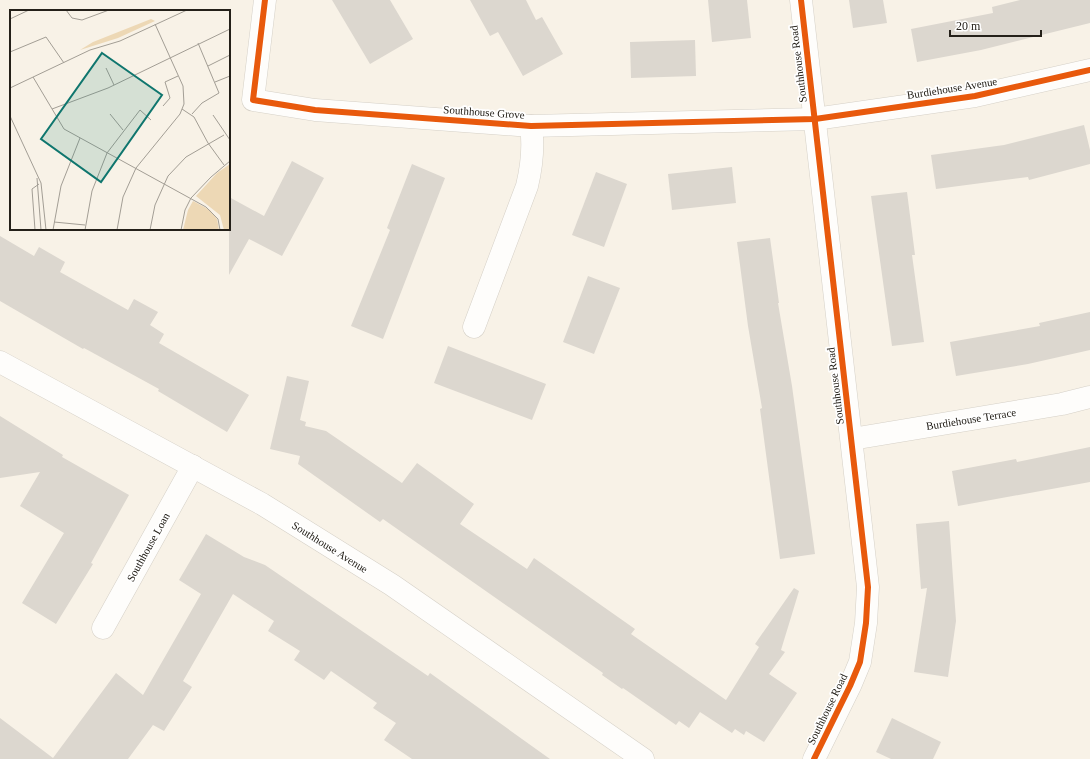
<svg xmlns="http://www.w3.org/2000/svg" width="1090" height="759" viewBox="0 0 1090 759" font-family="Georgia,serif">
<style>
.building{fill:#dcd7cf}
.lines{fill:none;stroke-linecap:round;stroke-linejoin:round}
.street-casing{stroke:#d5d0c7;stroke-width:23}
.street{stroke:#fefdfb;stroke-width:22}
.cycleway-casing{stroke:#fff;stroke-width:8}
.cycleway{stroke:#e8590c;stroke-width:6}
.labels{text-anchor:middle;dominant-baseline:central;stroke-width:3.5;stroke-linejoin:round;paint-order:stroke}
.street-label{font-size:11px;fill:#242019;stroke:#fff}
.inset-road{fill:none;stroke:#a39e95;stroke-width:1}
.view{fill:#0f766e;fill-opacity:0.15;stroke:#0f766e;stroke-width:2}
.inset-edge{fill:none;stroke:#242019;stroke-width:2}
</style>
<rect width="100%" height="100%" fill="#f8f2e7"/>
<g class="building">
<path d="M332,0H390L413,39L370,64Z"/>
<path d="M470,0H526L536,20L542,17L563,54L523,76L498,32L490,36Z"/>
<path d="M708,0H747L751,38L712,42Z"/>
<path d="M849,0H883L887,23L853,28Z"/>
<path d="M1020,0H1090V23L981,50L917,62L911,29L993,13L992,7Z"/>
<path d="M695,40L696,76L631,78L630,42Z"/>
<path d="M1084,125L1090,150V164L1029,180L1028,177L936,189L931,155L1004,145Z"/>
<path d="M292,161L324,178L282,256L249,239L229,275V197L264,216Z"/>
<path d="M412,164L445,178L383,339L351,326L390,230L387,228Z"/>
<path d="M732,167L736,203L672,210L668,174Z"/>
<path d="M596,172L627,184L604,247L572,235Z"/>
<path d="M907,192L915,255H912L924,342L892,346L871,196Z"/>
<path d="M0,236L34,256L39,247L65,262L60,272L128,310L134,299L158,312L150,325L164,334L159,343L249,395L227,432L158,391L159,389L84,348L83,349L0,301Z"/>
<path d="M770,238L779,303H778L792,386L815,554L780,559L760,409L762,408L748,326L737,242Z"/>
<path d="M588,276L620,288L594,354L563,342Z"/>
<path d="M1090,312V350L1028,364L956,376L950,342L1040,326L1039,323Z"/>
<path d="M448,346L546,384L532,420L434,383Z"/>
<path d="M287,376L309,381L300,420L306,422L305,426L326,431L402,483L417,463L474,504L460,524L527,569L534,558L635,629L631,634L726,700L759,647L755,644L794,588L799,591L781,650L785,652L769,674L797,693L764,742L746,731L744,735L735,729L732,733L700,712L689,728L679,721L676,725L623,688L622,689L602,675L603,673L383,519L380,522L298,464L300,456L270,449Z"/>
<path d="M0,416L63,455L62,457L129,495L91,563L93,564L56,624L22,603L64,533L20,506L40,472L0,478Z"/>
<path d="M1090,447V482L958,506L952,471L1016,459L1017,462Z"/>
<path d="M949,521L956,621L948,677L914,672L927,588L921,589L916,524Z"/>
<path d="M206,534L244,557L265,565L428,676L430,673L550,759H412L384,740L396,723L373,708L377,703L331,671L324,680L294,660L300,651L268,631L274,621L233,594L183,681L192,687L164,731L153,725L128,759H0V718L53,758L116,673L143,695L201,594L179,580Z"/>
<path d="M892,718L941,742L933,759H891L876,752Z"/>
</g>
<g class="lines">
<defs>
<g id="street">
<path d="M265,0L253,100L315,110L531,126L815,119L975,96L1090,70"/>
<path d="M801,0L868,587L866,623L860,662L850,686L814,759"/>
<path d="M474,327L527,186C532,165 534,147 531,126"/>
<path d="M0,362L262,504L392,585L643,759"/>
<path d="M852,439L1062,404L1090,397"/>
<path d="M103,628L193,466"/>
</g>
</defs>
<use href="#street" class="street-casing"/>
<use href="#street" class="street"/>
<defs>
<g id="cycleway">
<path d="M265,0L253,100L315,110L531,126L815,119L975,96L1090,70"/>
<path d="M801,0L868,587L866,623L860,662L850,686L814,759"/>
</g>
</defs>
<use href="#cycleway" class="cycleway-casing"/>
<use href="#cycleway" class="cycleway"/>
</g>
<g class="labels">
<g class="street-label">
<text transform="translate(798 64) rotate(-97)">Southhouse Road</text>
<text transform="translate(952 88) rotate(-9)">Burdiehouse Avenue</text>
<text transform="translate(484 112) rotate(4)">Southhouse Grove</text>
<text transform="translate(835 386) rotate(-97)">Southhouse Road</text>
<text transform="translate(971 419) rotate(-9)">Burdiehouse Terrace</text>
<text transform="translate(148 547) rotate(-61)">Southhouse Loan</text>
<text transform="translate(330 547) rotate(32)">Southhouse Avenue</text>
<text transform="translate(827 709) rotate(-64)">Southhouse Road</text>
</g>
</g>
<g transform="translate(10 10)">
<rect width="220" height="220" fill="#f8f2e7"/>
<path d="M141,9L145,11L108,28L70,40L83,32ZM220,154V220H214L210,205L186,186L207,163ZM183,191L200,200L207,209L209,220H173L178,200Z" fill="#edd8b5"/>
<path class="inset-road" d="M56,0L62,8L72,10L99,0M0,9L19,0M0,42L36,27L54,53M198,56L220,45M96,58L104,75M23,67L54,119L196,197L208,209L210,220M205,72L220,66M0,78L80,40L110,31L177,0M153,96L160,88L155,72L168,66M42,99L98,78L220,19M172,99L184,107L198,133L214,155M100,104L113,120M182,104L192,93L209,83L188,33M203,105L220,130M0,106L31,173L36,220M27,168L31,220M44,212L75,215M25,220L22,179L29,174M43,220L51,176L70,128M75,220L82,181L97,143L130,100L141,110M107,220L113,187L126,158L170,104L174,94L173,76L145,14M140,220L145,195L158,166L176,147L214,125M171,220L175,200L181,188L201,167L220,151"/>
<path class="view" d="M92,43L152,85L91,172L31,129Z"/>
<rect width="220" height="220" class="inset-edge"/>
</g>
<path d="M950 30v6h91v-6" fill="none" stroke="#242019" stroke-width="2"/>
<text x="956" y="30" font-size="12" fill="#242019" stroke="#ffffff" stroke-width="3" paint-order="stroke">20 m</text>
</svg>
